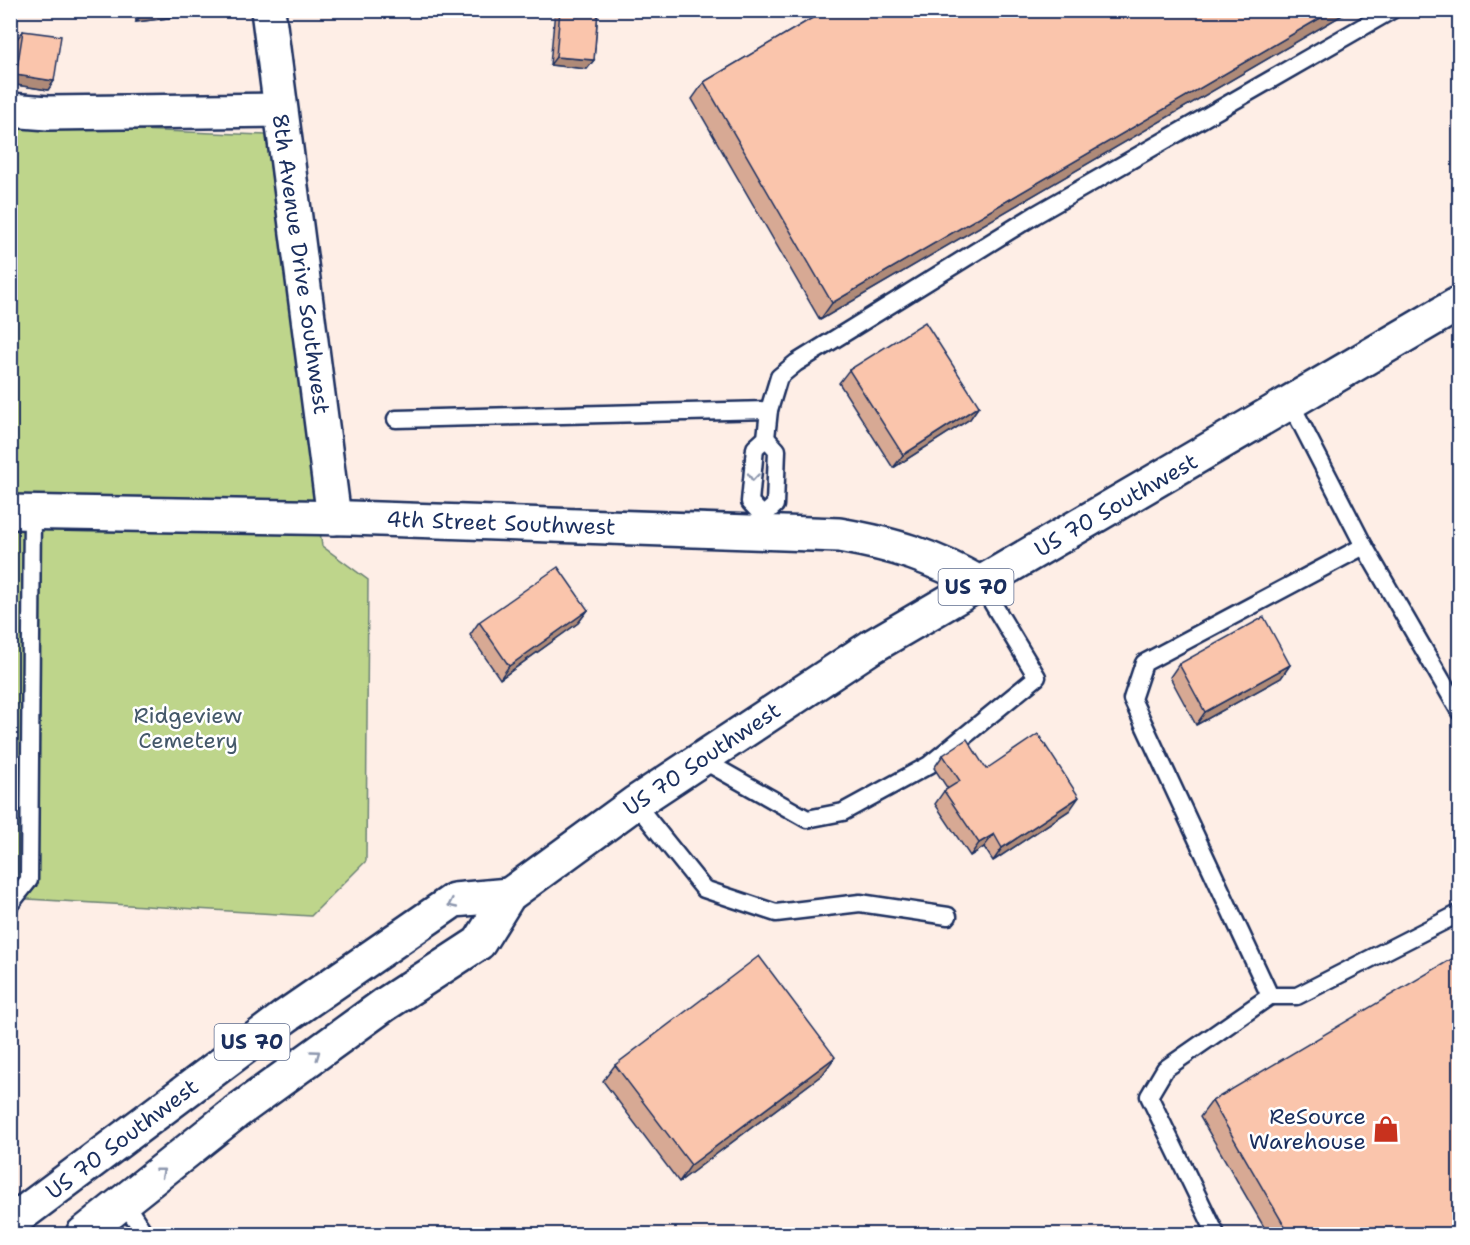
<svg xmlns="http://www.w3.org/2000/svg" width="1470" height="1245" viewBox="0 0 1470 1245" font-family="'Shantell Sans',sans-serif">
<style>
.green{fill:#bed58b;stroke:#6c8274;stroke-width:1.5}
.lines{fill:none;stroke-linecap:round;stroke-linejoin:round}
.lane-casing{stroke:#1b2f5e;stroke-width:21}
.street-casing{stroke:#1b2f5e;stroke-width:38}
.primary-casing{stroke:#1b2f5e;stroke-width:38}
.lane{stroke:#fff;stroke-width:16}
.street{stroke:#fff;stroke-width:33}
.primary{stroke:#fff;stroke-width:33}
.wall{fill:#d7a994;stroke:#1b2f5e;stroke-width:1.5}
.shaded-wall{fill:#af8a78;stroke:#1b2f5e;stroke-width:1.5}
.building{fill:#fac5ac;stroke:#1b2f5e;stroke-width:1.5}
.oneway{stroke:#8d97ae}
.labels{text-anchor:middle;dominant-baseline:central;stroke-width:5;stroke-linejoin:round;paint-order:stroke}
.shield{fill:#fff;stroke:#5f6d8e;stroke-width:1.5}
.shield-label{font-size:21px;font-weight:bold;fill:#1b2f5e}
.street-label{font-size:22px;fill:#1b2f5e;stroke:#fff}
.park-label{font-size:22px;fill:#445869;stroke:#fff}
.poi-label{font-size:22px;fill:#1b2f5e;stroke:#fff;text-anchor:end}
</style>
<rect width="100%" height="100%" fill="#feeee6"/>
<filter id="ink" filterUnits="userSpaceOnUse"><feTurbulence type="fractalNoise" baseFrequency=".0167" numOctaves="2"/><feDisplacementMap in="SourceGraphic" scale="12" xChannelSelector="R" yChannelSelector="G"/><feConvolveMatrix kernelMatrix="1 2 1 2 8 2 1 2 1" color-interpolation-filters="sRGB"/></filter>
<g filter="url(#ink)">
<path class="green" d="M10,125L266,135L322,546L368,580L366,861L311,916L11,898Z"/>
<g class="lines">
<defs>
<g id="lane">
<path d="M1290,402L1364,546"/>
<path d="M396,419L769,410"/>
<path d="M763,516L750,502L755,448L766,438L769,410L779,377L796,363L1035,215L1392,10"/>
<path d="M762,525L763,516L775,505L777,450L766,438"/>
<path d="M1460,712L1364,546L1144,663L1132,699L1270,996H1297L1460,913"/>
<path d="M701,759L807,819L843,812L929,765L1037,677L981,584"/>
<path d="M635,803L704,889L776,913L860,903L948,916"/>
<path d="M10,904L29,880L32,512"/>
<path d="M124,1202L145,1234"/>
<path d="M1216,1234L1149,1096L1165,1069L1270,996"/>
</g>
<g id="street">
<path d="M268,10L334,518"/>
<path d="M10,110L48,113L279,110"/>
<path d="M10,512L350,518L839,535C896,545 931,556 981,584"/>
</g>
<g id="primary">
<path d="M10,1223L286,1016L454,900L509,895"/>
<path d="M83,1234L235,1113L384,1005L479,943L509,895L635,803L871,647L1460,303"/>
</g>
</defs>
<use href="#lane" class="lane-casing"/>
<use href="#street" class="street-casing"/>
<use href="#primary" class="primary-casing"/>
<use href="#lane" class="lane"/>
<use href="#street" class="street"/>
<use href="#primary" class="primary"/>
</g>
<g class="wall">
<path d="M135,10H203L200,14L136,22Z"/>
<path d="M555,10H598L594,60L587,69L550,65Z"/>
<path d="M826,10H1351L820,320L692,99L704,82Z"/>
<path d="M23,31L54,81L48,90L10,84L16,40Z"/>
<path d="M849,370L979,406L970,419L893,468L839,383Z"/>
<path d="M588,610L578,623L500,679L470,635L479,622Z"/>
<path d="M1179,664L1290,665L1281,678L1196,725L1170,677Z"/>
<path d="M943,755L986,769L1070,810L993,861L984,847L970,856L935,804L944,791L948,789L934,768Z"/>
<path d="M615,1065L823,1074L679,1182L603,1081Z"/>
<path d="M1212,1101L1460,1234H1268L1200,1117Z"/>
</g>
<g class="shaded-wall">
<path d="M163,10H203L200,14L136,22L142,13Z"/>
<path d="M1334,10H1351L820,320L832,303Z"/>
<path d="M556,57L594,60L587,69L550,65Z"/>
<path d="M16,75L54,81L48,90L10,84Z"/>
<path d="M979,406L970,419L893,468L903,455Z"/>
<path d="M588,610L578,623L500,679L509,666Z"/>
<path d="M1290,665L1281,678L1196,725L1205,712Z"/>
<path d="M1079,797L1070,810L993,861L1002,848Z"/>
<path d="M994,834L984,847L970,856L979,843Z"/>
<path d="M835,1057L823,1074L679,1182L691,1165Z"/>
</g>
<g class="building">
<path d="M142,10H163L142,13Z"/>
<path d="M560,10H598L594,60L556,57Z"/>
<path d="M826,10H1334L832,303L704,82Z"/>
<path d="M23,31L61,36L54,81L16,75Z"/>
<path d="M925,322L979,406L903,455L849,370Z"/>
<path d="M558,567L588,610L509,666L479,622Z"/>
<path d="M1264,617L1290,665L1205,712L1179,664Z"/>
<path d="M1038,734L1079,797L1002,848L994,834L979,843L944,791L960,781L943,755L967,739L986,769Z"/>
<path d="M1460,954V1234H1289L1212,1101Z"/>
<path d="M759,956L835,1057L691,1165L615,1065Z"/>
</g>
<defs><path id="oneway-chevron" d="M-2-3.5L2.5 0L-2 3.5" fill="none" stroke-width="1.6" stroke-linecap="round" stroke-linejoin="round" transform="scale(1.5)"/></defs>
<g class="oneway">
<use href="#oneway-chevron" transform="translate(753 477) rotate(95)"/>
<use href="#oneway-chevron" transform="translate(452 904) rotate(155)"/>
<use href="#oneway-chevron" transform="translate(316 1054) rotate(-36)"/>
<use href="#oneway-chevron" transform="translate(161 1172) rotate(-39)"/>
</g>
</g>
<defs>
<symbol id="shop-bare" viewBox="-9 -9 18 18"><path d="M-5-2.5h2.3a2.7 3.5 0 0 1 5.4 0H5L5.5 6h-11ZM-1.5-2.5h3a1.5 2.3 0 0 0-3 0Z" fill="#c8321e" stroke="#fff" stroke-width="2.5" paint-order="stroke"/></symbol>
</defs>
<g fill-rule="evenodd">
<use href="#shop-bare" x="1367" y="1110" width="38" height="38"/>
</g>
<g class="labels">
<g class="shield">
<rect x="938.5" y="569" width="75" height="36" rx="4.5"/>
<rect x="214.5" y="1024" width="75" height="36" rx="4.5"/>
</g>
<g class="shield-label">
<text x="976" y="587">US 70</text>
<text x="252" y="1042">US 70</text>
</g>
<g class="street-label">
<text transform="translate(301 264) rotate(82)">8th Avenue Drive Southwest</text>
<text transform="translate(1116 505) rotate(-30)">US 70 Southwest</text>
<text transform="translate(501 523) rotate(2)">4th Street Southwest</text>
<text transform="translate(702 759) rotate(-34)">US 70 Southwest</text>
<text transform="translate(122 1139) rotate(-37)">US 70 Southwest</text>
</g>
<g class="park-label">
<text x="188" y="715">Ridgeview<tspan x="188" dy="25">Cemetery</tspan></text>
</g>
<g class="poi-label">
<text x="1366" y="1116">ReSource<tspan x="1366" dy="25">Warehouse</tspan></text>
</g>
</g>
<rect width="1470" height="1245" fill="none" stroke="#fff" stroke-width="36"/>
<rect x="18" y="18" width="1434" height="1209" fill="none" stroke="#1b2f5e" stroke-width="2" filter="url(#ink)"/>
</svg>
